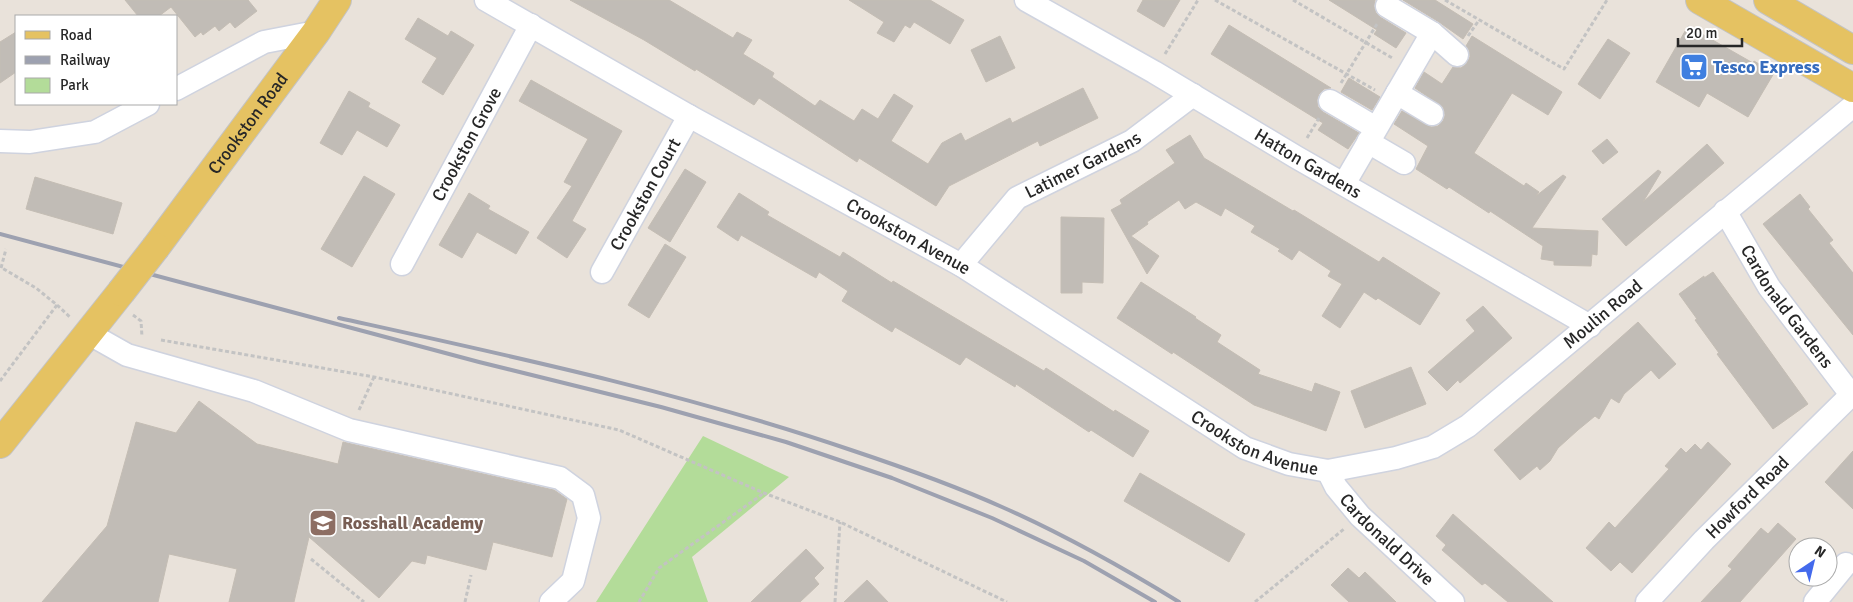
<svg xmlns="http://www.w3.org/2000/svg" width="1853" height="602" viewBox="0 0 1853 602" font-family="Signika,sans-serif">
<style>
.green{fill:#b3dc99}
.building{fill:#c1bcb6;stroke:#c4bdb4}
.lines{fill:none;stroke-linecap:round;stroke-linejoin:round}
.minor-casing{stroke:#cfd3df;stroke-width:25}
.major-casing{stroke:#c3c3c3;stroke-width:30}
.path{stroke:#c3c3c3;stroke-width:3;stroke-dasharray:4 2.5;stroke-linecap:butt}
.minor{stroke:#fff;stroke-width:22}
.major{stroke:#e5c262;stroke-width:28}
.rail{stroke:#9da1b0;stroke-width:4}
.major-bridge-casing{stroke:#c3c3c3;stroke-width:30;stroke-linecap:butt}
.major-bridge{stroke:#e5c262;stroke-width:28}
.labels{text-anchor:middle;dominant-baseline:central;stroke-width:4;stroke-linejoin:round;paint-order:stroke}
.shop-label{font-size:18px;font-weight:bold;fill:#366cbe;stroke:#fff;text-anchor:start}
.street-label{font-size:18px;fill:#272727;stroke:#fff}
.education-label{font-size:18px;font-weight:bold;fill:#785e54;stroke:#fff;text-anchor:start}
</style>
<rect width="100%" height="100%" fill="#e9e2da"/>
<path class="green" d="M703,436L789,477L692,557L708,602H596Z"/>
<g class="building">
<path d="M125,0H248L257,11L235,28L230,22L219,31L215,26L203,35L201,32L195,37L171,7L159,16H138Z"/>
<path d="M570,0H669L733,38L737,32L752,40L743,54L774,73L772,77L815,106L820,100L854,121L862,109L878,119L894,94L913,106L891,141L928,164L942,143L961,133L965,141L1010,118L1012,123L1083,88L1098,118L1040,146L1038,141L949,186L936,206L859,158L857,162L759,98L754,105L696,69L695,71L644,40Z"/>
<path d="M849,0H930L964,20L950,44L914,22L910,28L905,25L894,42L877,33L884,22Z"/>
<path d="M1143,0H1180L1164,27L1137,11Z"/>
<path d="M1329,0H1375L1374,6L1376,13L1380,17L1406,33L1396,48L1374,34L1377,30Z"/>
<path d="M1403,0H1435L1473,24L1463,39L1439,22Z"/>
<path d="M418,18L448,36L451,31L474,45L443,95L422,82L437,58L405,39Z"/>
<path d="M1229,25L1331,88L1324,89L1319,94L1317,100L1318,107L1323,112L1359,133L1348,149L1318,130L1323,123L1211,54Z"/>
<path d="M1688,26L1753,63L1754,61L1774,73L1748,117L1707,93L1699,107L1656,82Z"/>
<path d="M16,32V72L0,83V42Z"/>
<path d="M1000,36L1015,68L986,82L971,50Z"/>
<path d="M1472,36L1562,92L1548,115L1512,93L1474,153L1524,186L1526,183L1539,192L1536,196L1563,175L1566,177L1532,228L1598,231L1597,255L1592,254L1591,266L1554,265V261L1541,259L1543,246L1490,211L1489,213L1449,187L1447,189L1416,169L1428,146L1394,124L1402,111L1431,127L1438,126L1443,121L1445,115L1443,107L1415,88L1424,72L1442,84L1453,67L1461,68L1466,64L1470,57L1469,50L1466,46Z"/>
<path d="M1608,39L1630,53L1600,99L1578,84Z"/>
<path d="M1349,78L1380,97L1372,110L1341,92Z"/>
<path d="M531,80L622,131L572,221L586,229L567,258L537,238L572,186L564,182L588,139L519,101Z"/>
<path d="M349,91L370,103L368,107L400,125L387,147L357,130L342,155L320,143Z"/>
<path d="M1190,135L1204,158L1293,211L1294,210L1379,262L1383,257L1440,293L1420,325L1378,298L1376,300L1364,292L1340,328L1322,316L1342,284L1328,276L1331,271L1299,250L1292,260L1278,251L1280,249L1251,232L1255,226L1225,208L1221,216L1196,202L1185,209L1179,200L1147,222L1148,224L1131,236L1159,256L1147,274L1111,210L1122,204L1120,200L1175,163L1166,150Z"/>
<path d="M1607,139L1618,152L1603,164L1592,151Z"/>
<path d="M1707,144L1724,163L1626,246L1602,219L1658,170L1661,172L1643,202Z"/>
<path d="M685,169L706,182L670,242L648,228Z"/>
<path d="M364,176L395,194L352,267L321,249Z"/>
<path d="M35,177L122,203L113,234L26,209Z"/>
<path d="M469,193L490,206L488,209L529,232L516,254L477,232L462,258L439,245Z"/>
<path d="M739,193L769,212L767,215L840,257L843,252L892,283L893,281L1044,371L1046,368L1114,412L1115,410L1149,431L1133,457L1091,430L1089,432L1016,384L1015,387L966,357L960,365L895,327L892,332L842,301L848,291L819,272L816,278L741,235L738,241L717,227Z"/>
<path d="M1800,194L1810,207L1808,209L1833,240L1829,243L1853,273V335L1763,224Z"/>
<path d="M1061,217L1104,218L1103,283L1082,282V293H1061Z"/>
<path d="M665,244L686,257L649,318L628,305Z"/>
<path d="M1713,272L1808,404L1773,429L1717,354L1719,353L1695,320L1697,319L1679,294L1704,276V278Z"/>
<path d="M1141,282L1196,317L1195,318L1221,335L1217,342L1260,370L1258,374L1312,392L1315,383L1340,392L1326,431L1254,405L1173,352L1172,354L1117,318Z"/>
<path d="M1483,306L1512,338L1460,383L1458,380L1447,391L1428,372L1475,331L1466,320Z"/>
<path d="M1638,322L1676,364L1659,379L1651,370L1624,394L1619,403L1611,398L1599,419L1595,416L1578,430L1558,448L1550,461L1540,470L1537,466L1520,480L1494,450Z"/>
<path d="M1411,367L1426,404L1365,428L1351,391Z"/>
<path d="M199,401L257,444L338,464L343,442L554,490L567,499L552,557L493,542L486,570L427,555L425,564L412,561L379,598L309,537L294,602H229L237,569L169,554L158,602H42L107,526L136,422L176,433Z"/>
<path d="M1708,442L1731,464L1632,573L1620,562L1611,571L1586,548L1609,522L1615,528L1669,469L1665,466L1681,448L1686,453L1695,444L1701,450Z"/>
<path d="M1853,451V509L1825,482Z"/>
<path d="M1140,473L1245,534L1229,562L1124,501Z"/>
<path d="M1453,514L1553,602H1508L1485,583L1482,585L1442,550L1446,545L1436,536Z"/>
<path d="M1778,523L1796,539L1740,602H1701L1732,569L1728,566L1761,528L1768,534Z"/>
<path d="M806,549L824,568L814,578L819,584L800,602H751Z"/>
<path d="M1348,568L1359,578L1365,572L1396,602H1349L1331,585Z"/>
<path d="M867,580L888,602H844Z"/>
</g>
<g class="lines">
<defs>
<g id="minor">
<path id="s1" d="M486,0L689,116L961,265L1245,448L1289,464L1328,471L1396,458L1433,447L1468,426L1853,106"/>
<path id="s2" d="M1026,0L1154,72L1296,157L1590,326"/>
<path d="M1387,6L1432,33L1457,55"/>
<path d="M176,89L264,42L316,32"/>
<path d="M1397,93L1432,114"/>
<path d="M1330,101L1376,128"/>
<path d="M0,141L30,142L95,132L148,104"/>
<path d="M1368,142L1404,163"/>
<path d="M1344,184L1432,33"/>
<path id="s3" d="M1725,211L1769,287L1853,397"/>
<path id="s4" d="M402,264L531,25"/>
<path id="s5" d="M961,265L1017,198L1132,141L1193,95"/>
<path id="s6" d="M602,272L689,116"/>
<path d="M88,333L127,355L254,391L349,430L560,478L583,495L589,518L573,581L551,602"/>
<path id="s7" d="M1328,471L1336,487L1360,516L1453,602"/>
<path id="s8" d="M1647,602L1704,540L1851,395"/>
<path d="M1815,602L1846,564"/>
</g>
<g id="major">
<path d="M1700,0L1853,88"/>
<path d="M1768,0L1853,50"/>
<path id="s9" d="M156,247L316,32L337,0"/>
<path d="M0,444L121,292"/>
</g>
</defs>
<use href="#minor" class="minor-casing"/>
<use href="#major" class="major-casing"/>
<g class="path">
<path d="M1215,0L1375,90"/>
<path d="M1293,0L1394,59"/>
<path d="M1445,0L1564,69L1607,0"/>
<path d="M1468,36L1479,20"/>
<path d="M1165,54L1198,0"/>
<path d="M1341,83L1377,24"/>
<path d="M1307,138L1319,118"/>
<path d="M1,268L6,249"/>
<path d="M57,305L71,318"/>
<path d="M133,315L141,321L142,337"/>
<path d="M161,340L374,377L619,430L764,493L840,522L1007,602"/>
<path d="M0,381L57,305L36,288L2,268"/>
<path d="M359,410L374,377"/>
<path d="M311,559L364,602"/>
<path d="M465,602L471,575"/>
<path d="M639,602L659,568L764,493"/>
<path d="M835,602L840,522"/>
<path d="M1255,602L1344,529"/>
</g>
<use href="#minor" class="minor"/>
<use href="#major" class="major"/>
<g class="rail">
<path d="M0,234L479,362L661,407L786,442L892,478L992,518L1084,561L1155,602"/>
<path d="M339,318C511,356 684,393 851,450C902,467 953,485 1002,507C1063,534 1122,567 1179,602"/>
</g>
<defs>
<path id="major-bridge" d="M121,292L156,247"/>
</defs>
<use href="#major-bridge" class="major-bridge-casing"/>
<use href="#major-bridge" class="major-bridge"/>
</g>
<defs>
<symbol id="supermarket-square" viewBox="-11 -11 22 22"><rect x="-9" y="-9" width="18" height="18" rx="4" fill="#3f7fe0" stroke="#fff"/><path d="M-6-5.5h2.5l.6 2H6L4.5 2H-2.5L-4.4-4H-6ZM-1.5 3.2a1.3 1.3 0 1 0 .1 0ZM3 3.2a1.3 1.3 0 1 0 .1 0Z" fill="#fff"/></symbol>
<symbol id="school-square" viewBox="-11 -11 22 22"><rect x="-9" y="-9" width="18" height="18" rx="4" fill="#8d6e63" stroke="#fff"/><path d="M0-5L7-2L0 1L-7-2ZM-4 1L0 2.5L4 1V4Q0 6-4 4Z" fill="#fff"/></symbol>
</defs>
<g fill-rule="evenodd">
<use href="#supermarket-square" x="1678" y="51" width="32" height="32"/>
<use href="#school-square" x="307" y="507" width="32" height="32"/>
</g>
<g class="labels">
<g class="shop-label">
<text x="1713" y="67">Tesco Express</text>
</g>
<g class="street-label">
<text stroke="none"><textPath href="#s9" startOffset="154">Crookston Road</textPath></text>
<text stroke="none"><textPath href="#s4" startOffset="136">Crookston Grove</textPath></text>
<text stroke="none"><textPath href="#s2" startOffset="326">Hatton Gardens</textPath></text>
<text stroke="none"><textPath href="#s5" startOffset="161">Latimer Gardens</textPath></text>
<text stroke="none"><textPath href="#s6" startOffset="89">Crookston Court</textPath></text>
<text stroke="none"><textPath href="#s1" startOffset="484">Crookston Avenue</textPath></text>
<text stroke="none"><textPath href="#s3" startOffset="114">Cardonald Gardens</textPath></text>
<text stroke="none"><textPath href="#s1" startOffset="1292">Moulin Road</textPath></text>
<text stroke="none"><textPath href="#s1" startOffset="889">Crookston Avenue</textPath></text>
<text stroke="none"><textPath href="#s8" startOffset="145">Howford Road</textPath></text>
<text stroke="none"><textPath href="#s7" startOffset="91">Cardonald Drive</textPath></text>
</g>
<g class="education-label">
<text x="342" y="523">Rosshall Academy</text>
</g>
</g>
<rect x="15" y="15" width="162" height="90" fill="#ffffff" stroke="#a9a9a9"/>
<rect x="25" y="31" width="25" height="8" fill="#e5c262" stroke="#a9a9a9"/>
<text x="60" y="40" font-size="15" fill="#272727">Road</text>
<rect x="25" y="56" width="25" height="8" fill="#9da1b0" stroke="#a9a9a9"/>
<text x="60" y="65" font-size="15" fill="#272727">Railway</text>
<rect x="25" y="78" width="25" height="15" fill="#b3dc99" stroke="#a9a9a9"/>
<text x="60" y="90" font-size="15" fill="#272727">Park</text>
<g transform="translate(1813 562) rotate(35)"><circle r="24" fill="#ffffff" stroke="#a9a9a9"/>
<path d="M0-4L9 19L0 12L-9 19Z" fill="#446aec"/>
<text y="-8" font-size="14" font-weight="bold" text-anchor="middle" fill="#272727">N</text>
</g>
<path d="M1678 38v8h64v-8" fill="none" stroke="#272727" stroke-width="2.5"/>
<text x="1686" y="38" font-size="15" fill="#272727" stroke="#ffffff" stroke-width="4" paint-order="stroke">20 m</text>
</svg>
